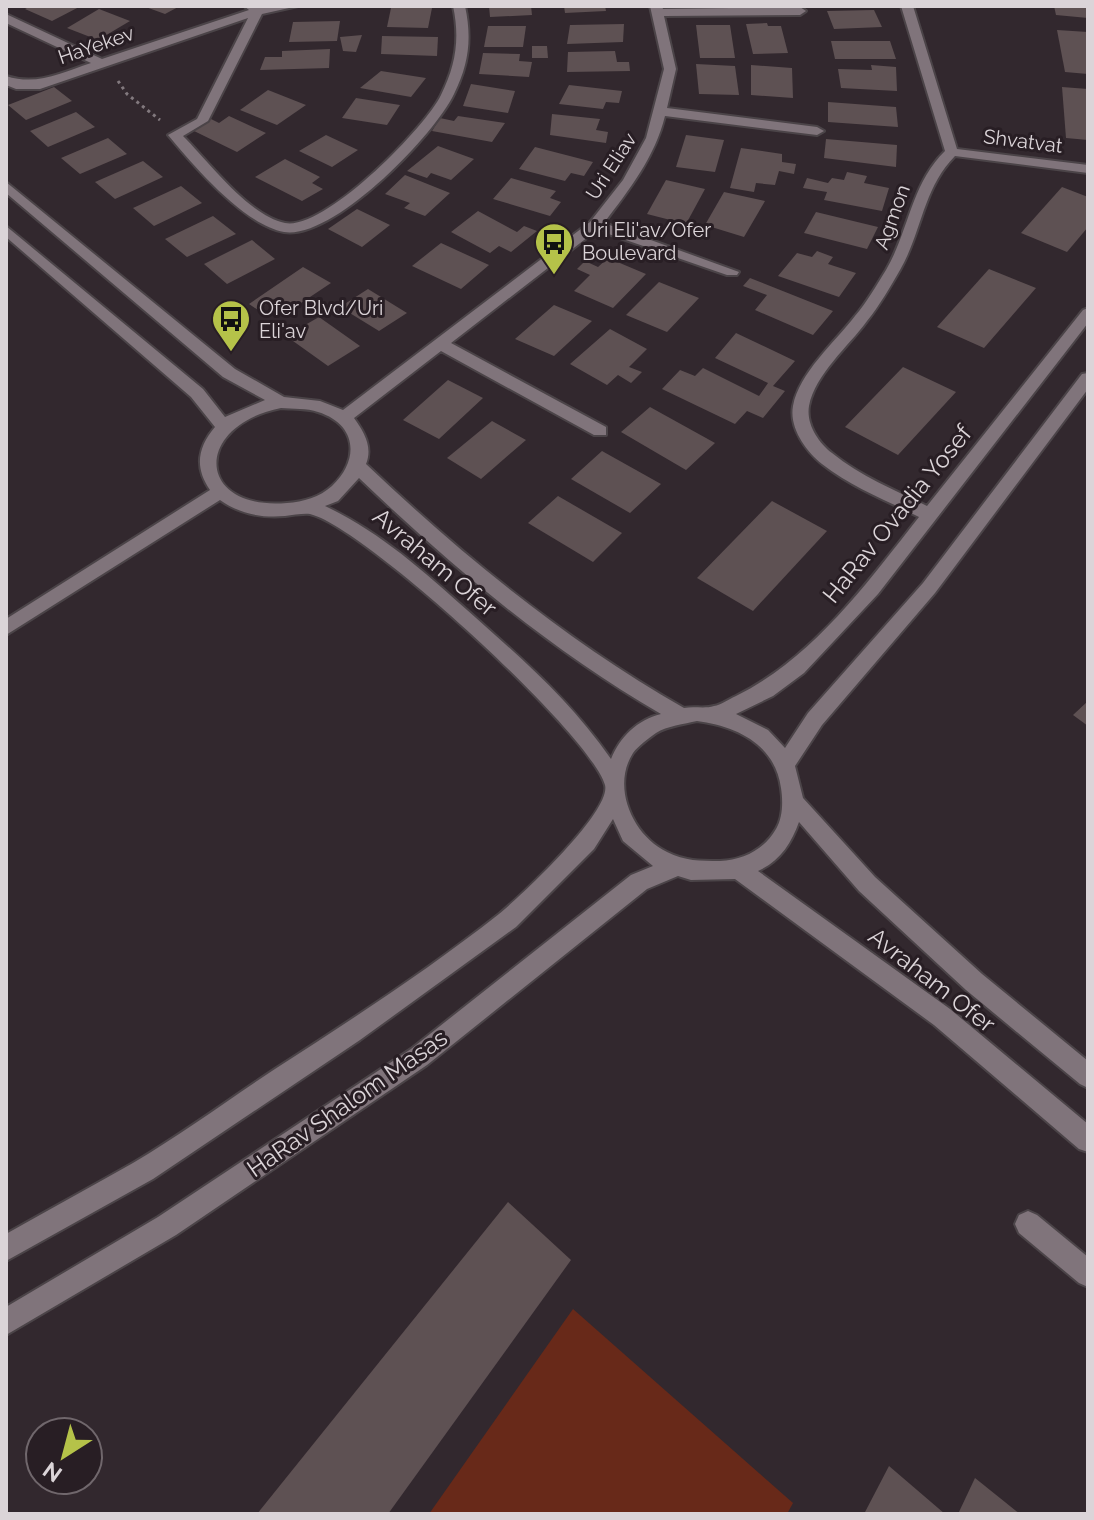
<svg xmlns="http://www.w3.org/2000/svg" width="1094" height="1520" viewBox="0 0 1094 1520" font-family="Raleway,sans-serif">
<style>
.green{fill:#682919}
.building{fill:#5e5153}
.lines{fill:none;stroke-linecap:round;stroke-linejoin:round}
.minor-casing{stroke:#4b4448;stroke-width:4}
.path{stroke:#82797e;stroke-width:3;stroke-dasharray:3 4;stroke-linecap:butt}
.minor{fill:#80747b;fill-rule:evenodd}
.labels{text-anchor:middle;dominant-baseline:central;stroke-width:6;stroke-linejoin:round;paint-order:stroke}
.far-street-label{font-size:20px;fill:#dbd4d8;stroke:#281e24}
.far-poi-label{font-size:20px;fill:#dbd4d8;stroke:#281e24;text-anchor:start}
.street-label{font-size:24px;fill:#dbd4d8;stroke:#281e24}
</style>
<rect width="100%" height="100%" fill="#32282e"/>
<path class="green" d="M573,1309L793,1503L787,1514H429Z"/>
<g class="building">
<path d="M31,6H81L52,21L25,9Z"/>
<path d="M143,6H180L165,14Z"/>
<path d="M489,6H531L532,15L490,17Z"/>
<path d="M564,6H605L606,11L565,13Z"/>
<path d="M1054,6H1088V18L1056,15Z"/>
<path d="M391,8H432L428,28L387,27Z"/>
<path d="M99,9L130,21L98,40L67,28Z"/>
<path d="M874,10L882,27L834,29L827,11Z"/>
<path d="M340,21L337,41L289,42L293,22Z"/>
<path d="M767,23L768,26H781L788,53L753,54L746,24Z"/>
<path d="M624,24L623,42L567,44L570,25Z"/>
<path d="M696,25H730L735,58H700Z"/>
<path d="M488,26H526L523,47H484Z"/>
<path d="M1057,30L1088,32V74L1065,72Z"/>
<path d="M362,35L356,52L343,51L340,37Z"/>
<path d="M382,36L438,37L437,56L381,54Z"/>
<path d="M831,41H890L896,59H835Z"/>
<path d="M532,46H547L548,58H532Z"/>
<path d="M330,49L329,68L260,70L265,57H282V51Z"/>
<path d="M615,51L617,62H629L630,71L567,72L568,52Z"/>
<path d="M483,53L520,54L519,61L532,62L529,77L479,74Z"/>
<path d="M696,64L735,66L739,95L699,94Z"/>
<path d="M751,65L792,68L793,98L751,95Z"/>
<path d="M871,65L896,67L897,91L841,88L838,69L872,70Z"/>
<path d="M381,71L426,78L411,97L360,88Z"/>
<path d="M471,84L515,91L508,113L463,106Z"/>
<path d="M569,85L622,91L619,103L606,102L603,109L559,104Z"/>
<path d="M54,87L72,101L26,120L8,105Z"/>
<path d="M1062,87L1088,89V140L1066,138Z"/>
<path d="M268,90L306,105L277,125L240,110Z"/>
<path d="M356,98L400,105L387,125L342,118Z"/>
<path d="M828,102L896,107L898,127L828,122Z"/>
<path d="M76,112L95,127L48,147L30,131Z"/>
<path d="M552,114L600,119L596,130L608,132L606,143L550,135Z"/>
<path d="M229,116L266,133L237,152L194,131L211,119L219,123Z"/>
<path d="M458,116L505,123L492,142L432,131L440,118L454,121Z"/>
<path d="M326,135L358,150L332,167L299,151Z"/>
<path d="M686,135L724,140L715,172L676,167Z"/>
<path d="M108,138L127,154L80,174L61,158Z"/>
<path d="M826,139L897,145L896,167L824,158Z"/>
<path d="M438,146L474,159L451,180L431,173L427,178L407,171Z"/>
<path d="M535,147L593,162L584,176L571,173L565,181L519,169Z"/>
<path d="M741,148L782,154V162L796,164L794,174L779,171L775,185L756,183L754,192L730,188Z"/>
<path d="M285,159L320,177L312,183L323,189L302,201L255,177Z"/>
<path d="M143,161L163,177L115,199L95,182Z"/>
<path d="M847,172L867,176L864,183L889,188L882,211L824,200L827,192L803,188L807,178L828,183L832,178L844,180Z"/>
<path d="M405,175L450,193L425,216L404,208L410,203L385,194Z"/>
<path d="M511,178L556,191L550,198L561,202L550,216L493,199Z"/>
<path d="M666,180L705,189L686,224L647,214Z"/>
<path d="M181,186L202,203L154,226L133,208Z"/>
<path d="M1062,187L1088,197V227L1067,252L1021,233Z"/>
<path d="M724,192L765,201L744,237L705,225Z"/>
<path d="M357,209L390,225L362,247L328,229Z"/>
<path d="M478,211L517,232L524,226L537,231L511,252L499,246L490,253L451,232Z"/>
<path d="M816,212L878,227L867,249L804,233Z"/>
<path d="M213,216L236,234L187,257L165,239Z"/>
<path d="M252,240L275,259L227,284L204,264Z"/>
<path d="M441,243L489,265L461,289L412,266Z"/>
<path d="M817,251L833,257L828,264L856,273L839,297L778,276L797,253L812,257Z"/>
<path d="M608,258L646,274L613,308L574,291L590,275L577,269L585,261L598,267Z"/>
<path d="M303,267L331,283L292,309L274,299L258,310L249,304Z"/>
<path d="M989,269L1036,288L984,348L937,327Z"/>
<path d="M750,278L833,311L813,335L755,310L767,295L743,286Z"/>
<path d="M659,282L699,298L667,332L626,315Z"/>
<path d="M368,289L407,313L379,331L340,307Z"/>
<path d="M554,305L592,321L554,356L515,339Z"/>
<path d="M319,317L360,346L328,366L286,336Z"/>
<path d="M610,329L647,349L629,367L642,372L631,383L618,375L607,385L570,364Z"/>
<path d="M736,333L795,361L773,386L785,391L763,418L747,411L735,424L662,389L680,370L695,376L703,368L759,396L768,383L715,358Z"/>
<path d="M903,367L956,392L898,455L845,427Z"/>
<path d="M448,380L483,398L439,439L403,420Z"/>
<path d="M650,407L715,443L686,470L621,432Z"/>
<path d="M492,421L526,440L481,479L447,458Z"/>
<path d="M602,451L661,484L630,513L571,479Z"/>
<path d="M558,496L622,533L593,562L528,523Z"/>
<path d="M772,501L827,531L753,611L697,578Z"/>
<path d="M1088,701V726L1073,715Z"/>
<path d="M508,1202L571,1260L388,1514H257Z"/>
<path d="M889,1466L945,1514H864Z"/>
<path d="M975,1478L1020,1514H958Z"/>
</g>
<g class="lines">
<defs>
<g id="minor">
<path d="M244,6H298L262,14L208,121L183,136C209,162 248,215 285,223C324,231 425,128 441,95C456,65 460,38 453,6H465C472,38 469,64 454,94C434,136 333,240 284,232C244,225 193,165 168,135L197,119L248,18L40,89H16L6,85V76C37,86 61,73 91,63L6,23V14L102,59L249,10Z"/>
<path d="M650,6H662L663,9L800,7L806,11L800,15L664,16L676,69L667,108L817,127L824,131L817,135L665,116C655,157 629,190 604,223L739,272L737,275H727L597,230L451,343L606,427V435H594L441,351L354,418C364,432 373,447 366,464C464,557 567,641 684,708C694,706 705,709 714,706C721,705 729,699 736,696C813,658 867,583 919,517C886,500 851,487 822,464C806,451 789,428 793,406C799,373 835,342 855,316C867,302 876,286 886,270C909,231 911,184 945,151L901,6H913L957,149L1088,165V173L955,156C923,188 922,232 900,270C890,287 880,305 867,321C849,346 815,374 809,406C806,424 818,442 832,453C860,476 895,490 927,506L1083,310L1088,308V323L878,594L804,673L773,696L736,714L768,730L785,748L808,713L923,583L1082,374L1088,373V389L935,593L822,725L795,766L803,798L875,877L982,974L1088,1061V1088L1080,1084L966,990L859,891L799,822C791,844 780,861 758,871L950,1009L1088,1124V1152L1079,1149L934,1025L735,879L691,880L678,876L647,889L427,1065L176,1235L6,1335V1307L158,1217L411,1049L631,875L653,866L623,841L613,819L594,849L516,927L360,1040L153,1179L6,1261V1234C48,1210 91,1187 133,1163C182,1134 228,1100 275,1069C351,1020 428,970 499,914C520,897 612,811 605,785C590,733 363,526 310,514C304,513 293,515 285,516C261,518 240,514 220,500L6,635V619L210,490C194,467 198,447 215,427L191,397L6,237V226L203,389L225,417L265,400L223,377L6,193V182L235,369L284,397L320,401L343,410L590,222L623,180L646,138L664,69ZM281,408C293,409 307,408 318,412C357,424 360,460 332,486C320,497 303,502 287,503C196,511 192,426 281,408ZM359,478C452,567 549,649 661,714C637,720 620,737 611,759C569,699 521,658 467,610C422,570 380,532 325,506L338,501ZM697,721C736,726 775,744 781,788C783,801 783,817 776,829C764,850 743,860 720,861C700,861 685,861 667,852C633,836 611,787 633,753C638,746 649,738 656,733C667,726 684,724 697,721Z"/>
<path d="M1028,1211L1037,1215L1088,1257V1287L1079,1283L1019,1233L1015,1224L1019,1215Z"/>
</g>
</defs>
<use href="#minor" class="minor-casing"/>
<path class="path" d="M118,81L127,94L160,120"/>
<use href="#minor" class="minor"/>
</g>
<defs>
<symbol id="bus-pin" viewBox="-11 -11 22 30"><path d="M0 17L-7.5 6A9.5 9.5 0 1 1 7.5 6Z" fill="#b5c249" stroke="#281e24"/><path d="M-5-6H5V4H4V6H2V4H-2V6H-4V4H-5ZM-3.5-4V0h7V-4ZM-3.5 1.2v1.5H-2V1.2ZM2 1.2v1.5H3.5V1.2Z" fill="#111"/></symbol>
</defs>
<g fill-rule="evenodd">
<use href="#bus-pin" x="532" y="220" width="44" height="60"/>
<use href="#bus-pin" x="209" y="297" width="44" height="60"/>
</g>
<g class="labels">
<g class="far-street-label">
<text transform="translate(96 45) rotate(-19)">HaYekev</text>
<text transform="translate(1023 141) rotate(7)">Shvatvat</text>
<text transform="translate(611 166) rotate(-57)">Uri Eliav</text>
<text transform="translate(892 217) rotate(-70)">Agmon</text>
</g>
<g class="far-poi-label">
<text x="582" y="230">Uri Eli'av/Ofer<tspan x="582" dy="23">Boulevard</tspan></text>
<text x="259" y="308">Ofer Blvd/Uri<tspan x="259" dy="23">Eli'av</tspan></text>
</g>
<g class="street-label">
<text transform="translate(897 514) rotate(-51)">HaRav Ovadia Yosef</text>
<text transform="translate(435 562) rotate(40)">Avraham Ofer</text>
<text transform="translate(932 980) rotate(38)">Avraham Ofer</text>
<text transform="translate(347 1103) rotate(-35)">HaRav Shalom Masas</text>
</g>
</g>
<rect width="1094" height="1520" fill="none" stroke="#dbd4d8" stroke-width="16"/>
<g transform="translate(64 1456) rotate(216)"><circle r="38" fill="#281e24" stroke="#70676c" stroke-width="2"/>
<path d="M0-6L14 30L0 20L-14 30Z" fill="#b5c249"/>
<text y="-12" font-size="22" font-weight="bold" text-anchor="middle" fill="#dbd4d8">N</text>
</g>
</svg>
